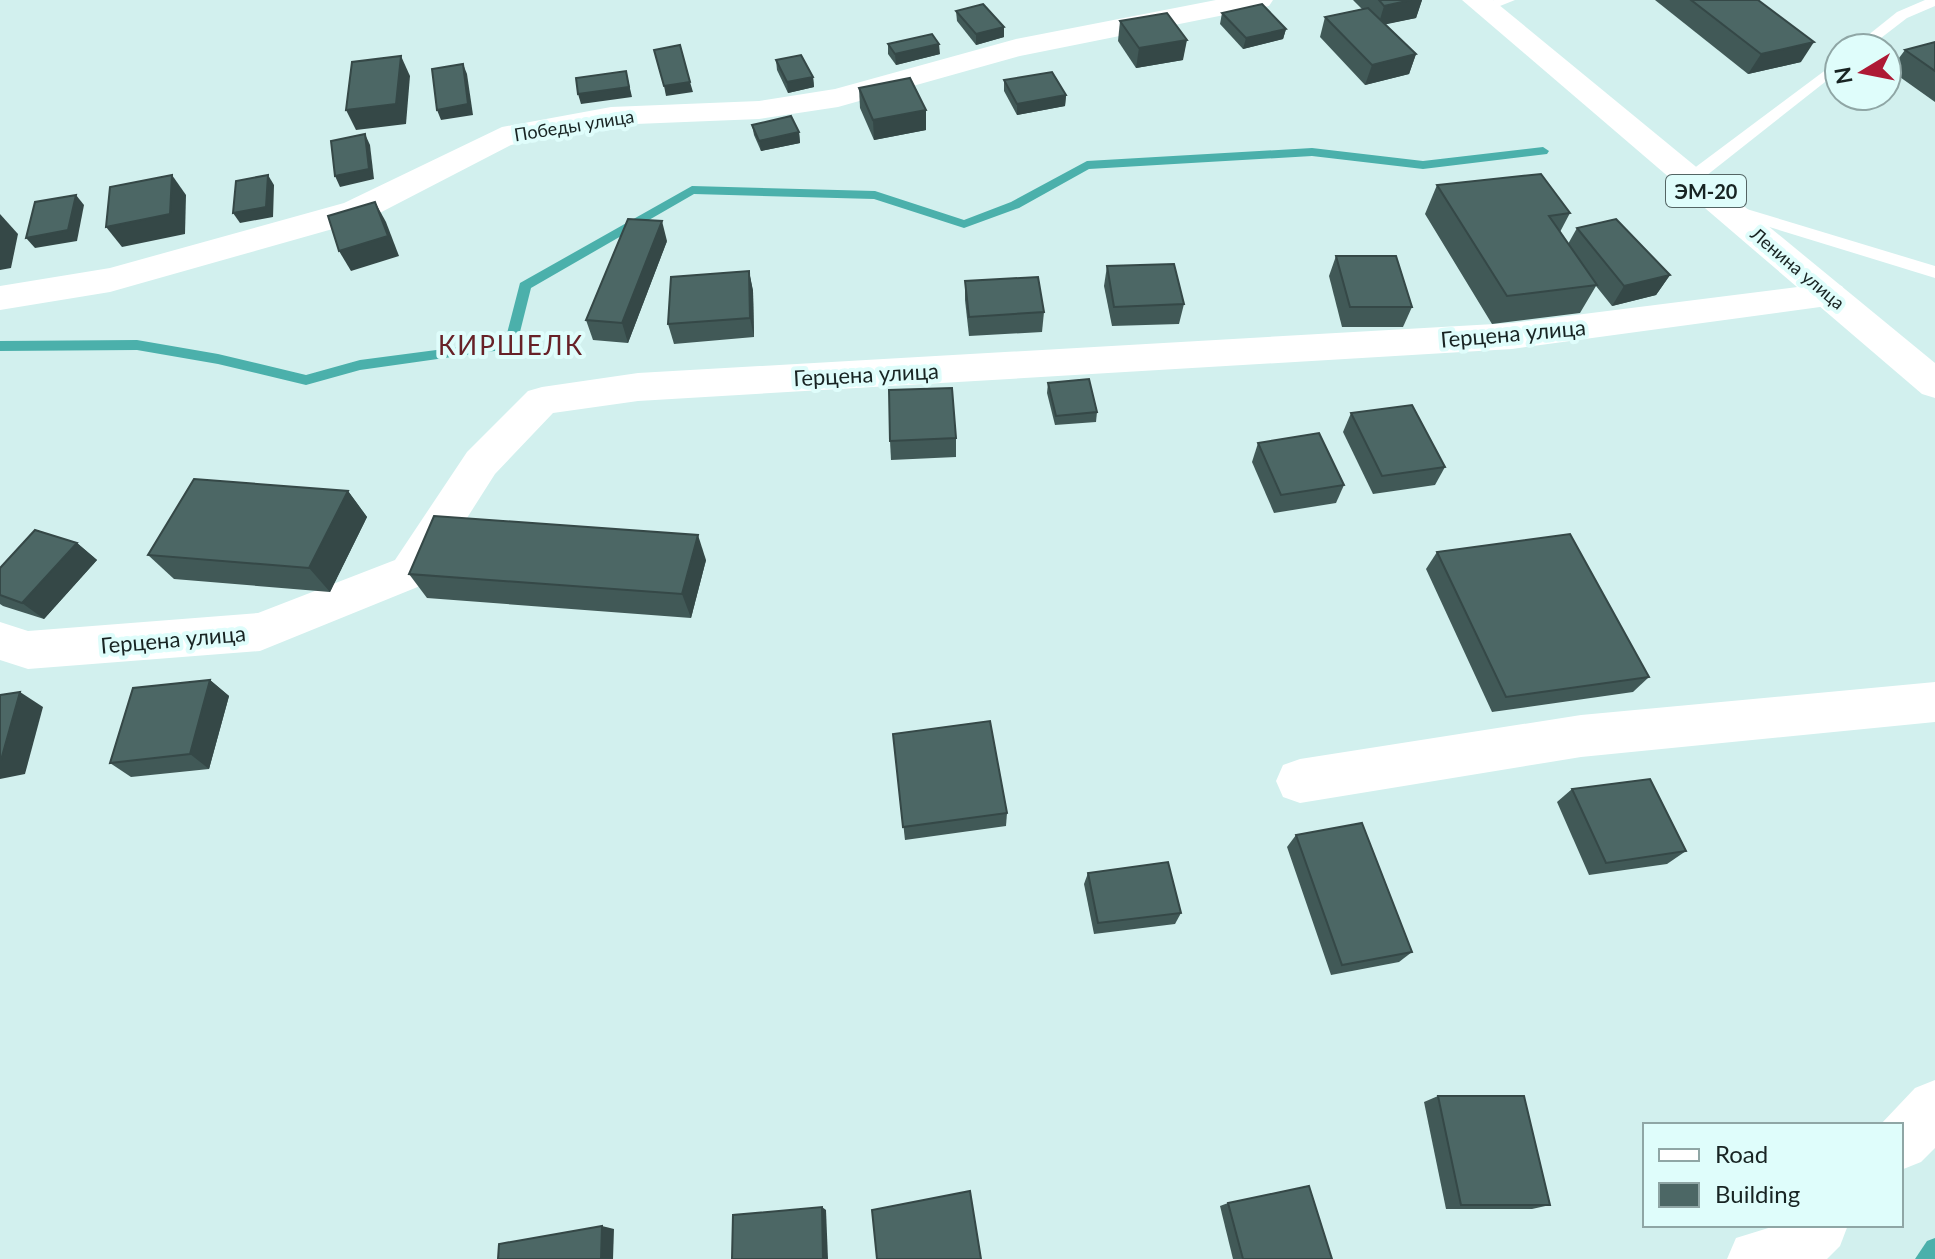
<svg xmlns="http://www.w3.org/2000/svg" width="1935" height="1259" viewBox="0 0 1935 1259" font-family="Lato,sans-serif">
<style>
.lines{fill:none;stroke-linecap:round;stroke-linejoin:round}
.stream{fill:#4bb0ab;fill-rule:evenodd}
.service{fill:#fff;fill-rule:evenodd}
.minor{fill:#fff;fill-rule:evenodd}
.primary{fill:#fff;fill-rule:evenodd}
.wall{fill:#415957}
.shaded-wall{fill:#354847}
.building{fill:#4c6765;stroke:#354847;stroke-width:2}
.labels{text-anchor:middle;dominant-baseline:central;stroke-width:8;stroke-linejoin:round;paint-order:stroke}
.far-street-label{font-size:18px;fill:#182423;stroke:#dffdfb}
.shield{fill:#dffdfb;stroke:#546564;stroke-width:2}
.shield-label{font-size:20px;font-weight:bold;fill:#182423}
.street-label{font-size:22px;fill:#182423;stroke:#dffdfb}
.quarter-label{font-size:26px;letter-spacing:2px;fill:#672127;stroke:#dffdfb}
</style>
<rect width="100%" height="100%" fill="#d2f0ee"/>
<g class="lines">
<g class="stream">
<path d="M1543,147L1549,151L1547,154L1423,169L1312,156L1089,169L1019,208L964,228L874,199L694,194L531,288L516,348L360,370L306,385L218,364L137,350L0,351V341L137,340L218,354L306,375L360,360L505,341L520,283L692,186L875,191L964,220L1011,202L1087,161L1312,148L1423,161Z"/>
<path d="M1935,1238V1259H1915L1927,1241Z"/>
</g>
<g class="service">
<path d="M1494,0H1515L1485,12L1478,8Z"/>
<path d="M1925,0H1935V6L1907,18L1868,48H1852L1897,12Z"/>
<path d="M1839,60V71L1697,183H1685V175Z"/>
<path d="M1730,204L1935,266V278L1724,213V205Z"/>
</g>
<g class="minor">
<path d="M1216,0H1273L1269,6L1259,8L1020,56L838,107L759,119L611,125L511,145L368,219L110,292L0,310V286L110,268L344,203L502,127L611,107L759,101L835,89L1016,39Z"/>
<path d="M1829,283L1842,286L1847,295L1842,304L1512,349L638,401L553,413L495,474L425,584L260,651L28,669L0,660V622L28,631L258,613L395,560L467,452L528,391L542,387L638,373L1512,323Z"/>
<path d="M1935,682V722L1581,757L1300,803L1283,797L1276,781L1283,765L1300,759L1581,715Z"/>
<path d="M1935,1080V1148L1921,1162L1901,1170V1125H1880L1915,1088Z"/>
<path d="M1778,1225H1848L1840,1246L1827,1259H1727L1736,1238Z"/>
</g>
<path class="primary" d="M1462,0H1493L1935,363V398L1922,394Z"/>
</g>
<g class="wall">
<path d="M1353,0H1422L1416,18L1385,24L1416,54L1409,74L1365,85L1320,37L1325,17L1362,9Z"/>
<path d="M1655,0H1758L1801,62L1748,74Z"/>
<path d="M956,11L1004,27V37L976,45L957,21Z"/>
<path d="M1222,13L1286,29L1283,39L1243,49L1220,24Z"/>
<path d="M1120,21L1183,60L1136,68L1118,41Z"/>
<path d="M1935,42V102L1890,70L1905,50Z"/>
<path d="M888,44L940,54L896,65L888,54Z"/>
<path d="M776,60L813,77L814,87L788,93L777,70Z"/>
<path d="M1004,80L1066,95L1065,106L1017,115L1004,91Z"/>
<path d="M859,88L926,110V130L874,140L860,108Z"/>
<path d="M752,125L799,132L800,143L761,151L754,135Z"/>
<path d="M1437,185L1570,213L1560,232L1568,244L1577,228L1670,275L1656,295L1612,306L1596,286L1580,313L1492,324L1425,214Z"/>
<path d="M667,241L628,343L593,340L586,320Z"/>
<path d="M1336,256L1412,307L1403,327H1342L1329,276Z"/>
<path d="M1107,266L1184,304L1179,324L1112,326L1104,286Z"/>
<path d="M749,271L753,291L754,337L674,344L668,324Z"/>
<path d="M965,281L1044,312L1042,332L969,336L965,300Z"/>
<path d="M1048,383L1097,412L1096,422L1055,425L1047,393Z"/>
<path d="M1351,413L1445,467L1435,485L1373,494L1343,432Z"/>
<path d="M956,438V457L891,460L890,441Z"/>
<path d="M1258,443L1344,485L1336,503L1274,513L1252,462Z"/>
<path d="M348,491L367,517L330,592L174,579L148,555Z"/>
<path d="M77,543L97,560L44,619L3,606L0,604V568Z"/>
<path d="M1437,552L1649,677L1633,692L1492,712L1426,569Z"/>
<path d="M706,560L691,618L427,598L409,574Z"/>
<path d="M210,680L229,696L209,769L131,777L110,763Z"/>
<path d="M893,734L1007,813L1006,826L905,840Z"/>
<path d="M1572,789L1686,851L1667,864L1589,875L1557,802Z"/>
<path d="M1296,835L1412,952L1399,962L1331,975L1287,847Z"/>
<path d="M1088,873L1181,913L1175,924L1094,934L1084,884Z"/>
<path d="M1438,1096L1550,1205L1532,1209H1446L1424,1102Z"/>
<path d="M1228,1203L1332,1259H1233L1220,1206Z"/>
</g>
<g class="shaded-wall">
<path d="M1411,0H1422L1416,18L1378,26L1384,6Z"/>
<path d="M1004,27V37L976,45V34Z"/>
<path d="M1286,29L1283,39L1243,49L1246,38Z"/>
<path d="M1187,40L1183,60L1136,68L1139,48Z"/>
<path d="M1814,42L1801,62L1748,74L1761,54Z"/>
<path d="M939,44L940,54L896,65L895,54Z"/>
<path d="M1416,54L1409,74L1365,85L1372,65Z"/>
<path d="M401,56L410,76L406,124L356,130L346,110Z"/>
<path d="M463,64L467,74L473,115L441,120L437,110Z"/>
<path d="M626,71L632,97L581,104L578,94Z"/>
<path d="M813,77L814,87L788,93L787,82Z"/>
<path d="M690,82L693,92L666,96L664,86Z"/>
<path d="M1066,95L1065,106L1017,115V104Z"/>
<path d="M926,110V130L874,140L873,120Z"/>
<path d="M799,132L800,143L761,151L759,141Z"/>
<path d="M365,134L370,145L374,179L340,187L335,176Z"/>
<path d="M172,175L186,195L185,234L122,247L106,227Z"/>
<path d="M268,175L274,185L273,217L240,223L233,213Z"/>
<path d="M76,195L84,205L77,241L35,248L26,238Z"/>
<path d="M375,202L386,222L399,256L351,271L339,251Z"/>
<path d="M0,214L18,234L11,268L0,270Z"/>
<path d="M662,221L667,241L628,343L622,323Z"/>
<path d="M749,271L753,291L754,337L750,318Z"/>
<path d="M1670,275L1656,295L1612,306L1624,286Z"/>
<path d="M348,491L367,517L330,592L309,568Z"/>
<path d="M698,535L706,560L691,618L682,594Z"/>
<path d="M77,543L97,560L44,619L22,603Z"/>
<path d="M210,680L229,696L209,769L190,754Z"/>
<path d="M20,692L43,707L25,774L0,779V760Z"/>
<path d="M822,1207L826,1210L828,1259H823Z"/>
<path d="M602,1226L614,1229L613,1259H601Z"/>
</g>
<g class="building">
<path d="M1379,0H1411L1384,6Z"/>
<path d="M1691,0H1758L1814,42L1761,54Z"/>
<path d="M983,4L1004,27L976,34L956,11Z"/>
<path d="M1262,4L1286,29L1246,38L1222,13Z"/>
<path d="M1368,8L1416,54L1372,65L1325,17Z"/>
<path d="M1167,13L1187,40L1139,48L1120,21Z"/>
<path d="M932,34L939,44L895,54L888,44Z"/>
<path d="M1935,42V71L1905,50Z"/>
<path d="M680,45L690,82L664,86L654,50Z"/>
<path d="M801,55L813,77L787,82L776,60Z"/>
<path d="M401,56L396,104L346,110L352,62Z"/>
<path d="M463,64L468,104L437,110L432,69Z"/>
<path d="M626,71L629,87L578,94L576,78Z"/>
<path d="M1052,72L1066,95L1017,104L1004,80Z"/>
<path d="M910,78L926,110L873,120L859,88Z"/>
<path d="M791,116L799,132L759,141L752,125Z"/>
<path d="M365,134L369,169L335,176L331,141Z"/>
<path d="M1541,174L1570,213L1549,216L1597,285L1507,296L1437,185Z"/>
<path d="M172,175L170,214L106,227L110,187Z"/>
<path d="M268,175L266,207L233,213L236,181Z"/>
<path d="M76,195L68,230L26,238L35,202Z"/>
<path d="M375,202L388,236L339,251L328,216Z"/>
<path d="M628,219L662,221L622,323L586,320Z"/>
<path d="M1616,219L1670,275L1624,286L1577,228Z"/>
<path d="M1336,256H1396L1412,307H1350Z"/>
<path d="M1174,264L1184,304L1114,307L1107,266Z"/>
<path d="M749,271L750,318L668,324L671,277Z"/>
<path d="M1038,277L1044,312L969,317L965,281Z"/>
<path d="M1089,379L1097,412L1056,416L1048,383Z"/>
<path d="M952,388L956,438L890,441L889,390Z"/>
<path d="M1412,405L1445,467L1382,476L1351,413Z"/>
<path d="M1319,433L1344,485L1281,495L1258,443Z"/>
<path d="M194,479L348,491L309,568L148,555Z"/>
<path d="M434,516L698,535L682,594L409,574Z"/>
<path d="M35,530L77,543L22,603L0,595V568Z"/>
<path d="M1570,534L1649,677L1506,697L1437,552Z"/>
<path d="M210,680L190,754L110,763L133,688Z"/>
<path d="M20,692L1,760H0V695Z"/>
<path d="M990,721L1007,813L903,827L893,734Z"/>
<path d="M1650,779L1686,851L1606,863L1572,789Z"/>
<path d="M1362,823L1412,952L1342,965L1296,835Z"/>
<path d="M1168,862L1181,913L1098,923L1088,873Z"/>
<path d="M1438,1096H1524L1550,1205H1461Z"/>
<path d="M1309,1186L1332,1259H1243L1228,1203Z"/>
<path d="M970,1191L981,1259H877L872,1210Z"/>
<path d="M822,1207L823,1259H732L733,1215Z"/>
<path d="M602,1226L601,1259H498L499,1244Z"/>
</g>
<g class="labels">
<g class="far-street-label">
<text transform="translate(574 125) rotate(-9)">Победы улица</text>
<text transform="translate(1798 268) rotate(40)">Ленина улица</text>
</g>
<rect class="shield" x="1666" y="175" width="80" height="32" rx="6"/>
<g class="shield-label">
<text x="1706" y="191">ЭМ-20</text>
</g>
<g class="street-label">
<text transform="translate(1513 333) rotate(-5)">Герцена улица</text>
<text transform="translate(866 374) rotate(-3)">Герцена улица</text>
<text transform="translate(173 639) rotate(-5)">Герцена улица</text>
</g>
<g class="quarter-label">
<text x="511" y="345">КИРШЕЛК</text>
</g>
</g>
<rect x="1643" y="1123" width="260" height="104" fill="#dffdfb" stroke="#8fa6a5" stroke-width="2"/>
<rect x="1659" y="1149" width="40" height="12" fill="#ffffff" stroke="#8fa6a5" stroke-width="2"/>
<text x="1715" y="1163" font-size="24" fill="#182423">Road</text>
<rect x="1659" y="1183" width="40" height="24" fill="#4c6765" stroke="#8fa6a5" stroke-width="2"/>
<text x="1715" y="1203" font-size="24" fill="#182423">Building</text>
<g transform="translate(1863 72) rotate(260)"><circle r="38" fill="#dffdfb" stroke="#8fa6a5" stroke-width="2"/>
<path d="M0-6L14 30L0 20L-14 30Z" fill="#ae1935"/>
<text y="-12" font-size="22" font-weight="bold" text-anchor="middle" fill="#182423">N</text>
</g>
</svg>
